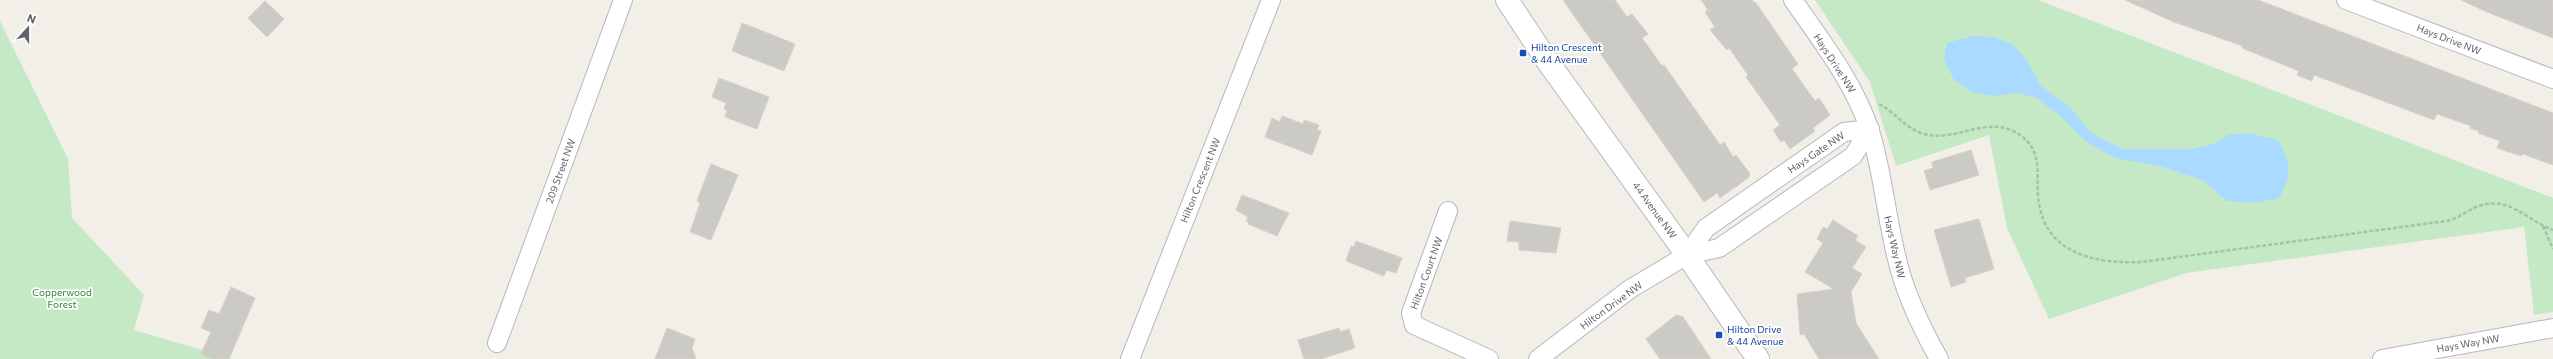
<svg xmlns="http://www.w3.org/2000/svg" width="2553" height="359" viewBox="0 0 2553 359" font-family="Commissioner,sans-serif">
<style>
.green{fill:#c5e8c5}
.water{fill:#aadaff}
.building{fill:#cccac5;stroke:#d6d1c6}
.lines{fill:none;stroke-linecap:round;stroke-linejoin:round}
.minor-casing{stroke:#b5b8bc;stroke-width:20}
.tertiary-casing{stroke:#b5b8bc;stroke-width:24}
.path{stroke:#9cc7a9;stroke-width:2.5;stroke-dasharray:4 2;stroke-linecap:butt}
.minor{stroke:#fff;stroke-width:18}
.tertiary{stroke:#fff;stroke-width:22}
.transit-dot{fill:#1a4fb4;stroke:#fff;stroke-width:1.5}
.labels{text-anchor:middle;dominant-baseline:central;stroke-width:3.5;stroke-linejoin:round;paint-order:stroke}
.street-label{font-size:10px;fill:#5f6368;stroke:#fff}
.transit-label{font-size:10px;fill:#164399;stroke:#fff;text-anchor:start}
.park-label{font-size:10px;fill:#348238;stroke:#fff}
</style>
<rect width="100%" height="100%" fill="#f1efe8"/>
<g class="green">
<path d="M1815,0H2038L2553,198V312L2534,315L2524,227L2186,273L2049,319L2007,228L1989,135L1896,166L1870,82Z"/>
<path d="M0,21L68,159L72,218L144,295L134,330L233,359H0Z"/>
</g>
<path class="water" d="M1973,36L1993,37L2012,44L2027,60L2040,85L2070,107L2091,133L2123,149H2192L2219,142L2227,135L2249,133L2278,140C2291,164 2292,175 2279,198L2256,203L2227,201L2202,180L2160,166L2115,158L2086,141L2058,114L2035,97L2016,93L1994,96L1972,92L1954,80L1944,59L1947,43Z"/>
<g class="building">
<path d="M1563,0H1615L1627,17L1632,14L1648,34L1642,38L1662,66L1664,65L1720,145L1724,142L1733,157L1736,155L1750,174L1748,178L1720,198L1717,193L1704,202Z"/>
<path d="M1701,0H1751L1756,3L1798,64L1792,69L1815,101L1819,98L1830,115L1813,128L1815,131L1790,149L1784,140L1781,142L1773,130L1780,125L1746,77L1748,75L1729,48L1727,50L1710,30L1715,27L1705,12L1708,10Z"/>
<path d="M2125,0H2258L2475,83L2553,113V165L2523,154L2521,156L2497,148L2500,141L2478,133L2479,131L2470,128L2471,126L2437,114L2434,120L2314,75L2312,81L2297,75L2299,71L2242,48L2243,46L2174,22Z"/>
<path d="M2461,0H2553V38L2487,12Z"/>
<path d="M265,1L284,19L267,37L248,18Z"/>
<path d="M742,23L795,44L784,71L732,51Z"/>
<path d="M719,78L769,97L757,129L725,117L727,110L724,109L726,103L712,97Z"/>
<path d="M1282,116L1303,124L1304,120L1319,125L1317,130L1321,131L1312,155L1265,137L1272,118L1280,122Z"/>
<path d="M1971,150L1979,175L1930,190L1924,171L1933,168L1932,162Z"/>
<path d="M711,164L738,175L711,240L690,232L700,203L697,201Z"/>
<path d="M1242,195L1289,213L1277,236L1248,224L1249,223L1246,221L1248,217L1236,210Z"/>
<path d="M1979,219L1994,269L1965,278L1966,282L1951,287L1934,230Z"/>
<path d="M1833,220L1858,236L1855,240L1866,247L1852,268L1862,274L1851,292L1856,323L1879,359H1819L1804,334L1800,335L1797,294L1834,289L1805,272L1823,243L1817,239L1823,227L1827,229Z"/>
<path d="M1510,221L1561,228L1556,253L1519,250V242L1507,241Z"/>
<path d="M1356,241L1402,258L1396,273L1387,270L1384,276L1346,261L1351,246L1354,247Z"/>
<path d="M231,287L255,298L229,359H212L201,354L211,332L201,328L209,310L219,314Z"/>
<path d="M1676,315L1683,317L1711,359H1660L1646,339Z"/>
<path d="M667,328L695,339L692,348L696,359H655Z"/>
<path d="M1339,328L1340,332L1349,329L1355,348L1321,359H1304L1298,340Z"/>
</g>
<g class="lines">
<defs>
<g id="minor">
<path d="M1793,0C1822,42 1854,82 1870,131C1883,172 1886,216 1897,259C1905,294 1921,327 1939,359"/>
<path d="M2346,0L2553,79"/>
<path d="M1448,211L1411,313L1414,325L1489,359"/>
<path d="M1687,255L1706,228L1844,132L1870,129"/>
<path d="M497,343L623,0"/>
<path d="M1130,359L1271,0"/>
<path d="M1538,359L1630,289L1687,255L1719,248L1853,156L1870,129"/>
<path d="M2382,359L2553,328"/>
</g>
<path id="tertiary" d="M1507,0L1548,62L1687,255L1758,359"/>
</defs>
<use href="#minor" class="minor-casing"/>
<use href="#tertiary" class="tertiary-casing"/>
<g class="path">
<path d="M1879,104C1895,112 1906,129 1924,134C1957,143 1988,113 2020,135C2043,151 2036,173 2038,196C2043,254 2094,264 2142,262L2446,221C2460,219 2469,208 2482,205C2511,197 2528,221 2553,230"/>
<path d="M2543,226L2553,249"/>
</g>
<use href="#minor" class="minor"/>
<use href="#tertiary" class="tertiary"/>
</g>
<g class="transit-dot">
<rect x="1519" y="49" width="8" height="8" rx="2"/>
<rect x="1715" y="331" width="8" height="8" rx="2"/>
</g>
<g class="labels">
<g class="street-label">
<text transform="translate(2449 39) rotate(21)">Hays Drive NW</text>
<text transform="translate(1835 63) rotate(57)">Hays Drive NW</text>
<text transform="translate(1816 152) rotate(-34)">Hays Gate NW</text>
<text transform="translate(560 171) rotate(-70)">209 Street NW</text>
<text transform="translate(1200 180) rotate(-68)">Hilton Crescent NW</text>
<text transform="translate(1655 210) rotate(54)">44 Avenue NW</text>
<text transform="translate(1895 247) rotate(77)">Hays Way NW</text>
<text transform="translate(1426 273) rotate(-70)">Hilton Court NW</text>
<text transform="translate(1611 305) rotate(-36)">Hilton Drive NW</text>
<text transform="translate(2468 343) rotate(-10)">Hays Way NW</text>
</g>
<g class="transit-label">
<text x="1531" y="47">Hilton Crescent<tspan x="1531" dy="12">&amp; 44 Avenue</tspan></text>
<text x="1727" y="329">Hilton Drive<tspan x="1727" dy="12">&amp; 44 Avenue</tspan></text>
</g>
<g class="park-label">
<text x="62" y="292">Copperwood<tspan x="62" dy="12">Forest</tspan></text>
</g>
</g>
<g transform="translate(28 28) rotate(21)" stroke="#ffffff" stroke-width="3" paint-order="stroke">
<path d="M0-3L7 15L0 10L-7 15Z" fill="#5f6368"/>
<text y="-6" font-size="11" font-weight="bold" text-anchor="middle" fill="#5f6368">N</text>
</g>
</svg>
